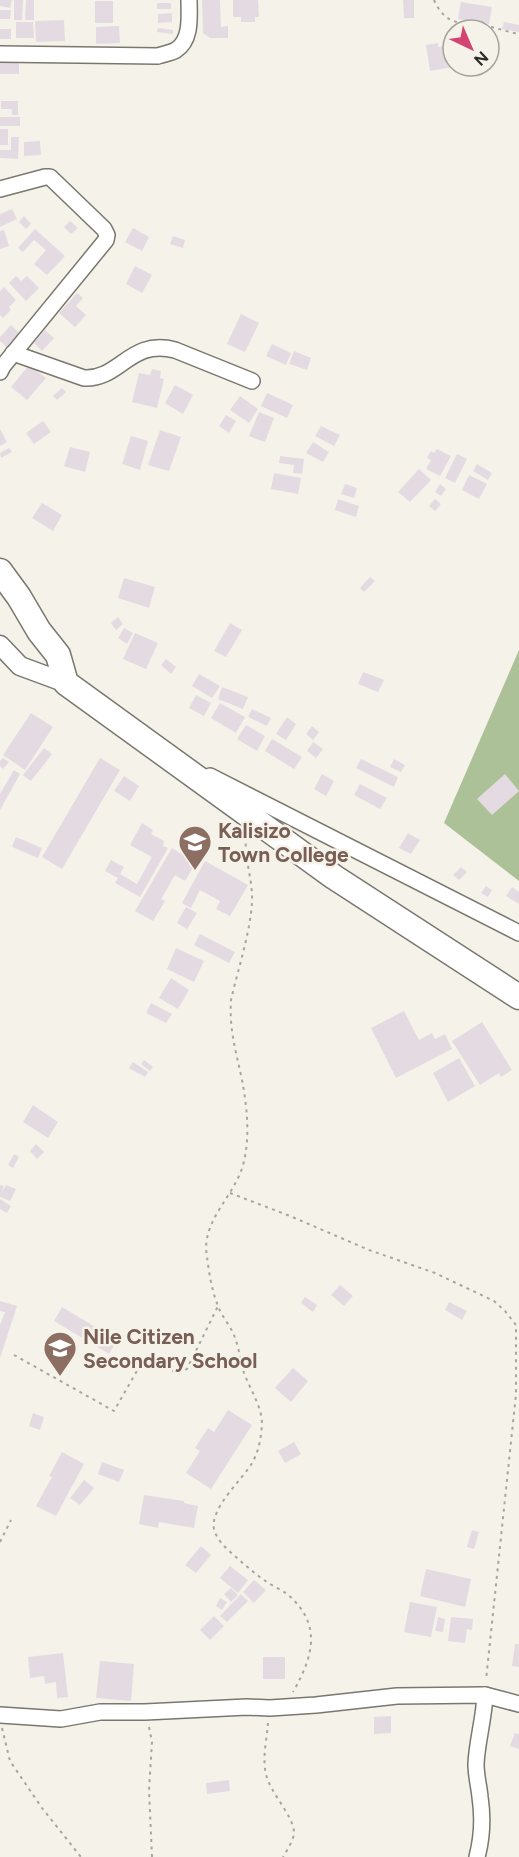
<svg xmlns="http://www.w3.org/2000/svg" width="519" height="1857" viewBox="0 0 519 1857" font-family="Figtree,sans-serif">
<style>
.forest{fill:#adc198}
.building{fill:#e4dbe2}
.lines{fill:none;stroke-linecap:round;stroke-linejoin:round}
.minor-casing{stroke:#7a776e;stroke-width:18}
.tertiary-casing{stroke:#7a776e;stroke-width:21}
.trunk-casing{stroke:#7a776e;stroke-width:27}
.path{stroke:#a7a59e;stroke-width:2;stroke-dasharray:3 4.5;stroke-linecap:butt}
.minor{stroke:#fff;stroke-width:15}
.tertiary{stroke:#fff;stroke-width:18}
.trunk{stroke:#fff;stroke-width:24}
.labels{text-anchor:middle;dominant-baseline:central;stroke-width:5;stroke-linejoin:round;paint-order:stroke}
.education-label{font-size:21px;font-weight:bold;fill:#785e54;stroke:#f5f2e9;text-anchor:start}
</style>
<rect width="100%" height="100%" fill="#f5f2e9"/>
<path class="forest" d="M519,650V881L444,823Z"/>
<g class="building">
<path d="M0,0H12L10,8L0,6Z"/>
<path d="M14,0H23L22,20H14Z"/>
<path d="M26,0H34V20H25Z"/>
<path d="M202,0H220L221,27L228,26V38H210L203,33Z"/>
<path d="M233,0H258L259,17H255V22H241V17H233Z"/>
<path d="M403,0H414V18H404Z"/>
<rect x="95" y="1" width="18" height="22"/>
<path d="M461,2L492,7L489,24L458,19Z"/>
<rect x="157" y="3" width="14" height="6"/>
<path d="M0,10H11L10,19H0Z"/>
<path d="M172,13V22L158,23V14Z"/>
<path d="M64,20L65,41L36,42L35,21Z"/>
<path d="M16,22H33L34,38H16Z"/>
<path d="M504,22L519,25V32L502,29Z"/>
<path d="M119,26L120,43L96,44V27Z"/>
<path d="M158,28L173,30V34L157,32Z"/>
<rect x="0" y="29" width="11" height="10"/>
<path d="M446,41H453V67L430,71L426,45L438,43V47L447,45Z"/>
<rect x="0" y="61" width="19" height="13"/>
<path d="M1,101H18V115H12V109H1Z"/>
<rect x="0" y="117" width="20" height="9"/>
<rect x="0" y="129" width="8" height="16"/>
<path d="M11,137H19L18,159L0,158V150H11Z"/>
<path d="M40,141L41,155L24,156V142Z"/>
<path d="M12,209L17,219L0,227V214Z"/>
<path d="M24,216L31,224L26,229L19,222Z"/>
<path d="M70,221L78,228L71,234L64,227Z"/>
<path d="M133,228L149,237L142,251L125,242Z"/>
<path d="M35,229L65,256L47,275L34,264L46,250L34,240L23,252L18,248Z"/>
<path d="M4,230L9,246L0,249V231Z"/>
<path d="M173,236L185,240L183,248L170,244Z"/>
<path d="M135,266L152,275L142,293L126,284Z"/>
<path d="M16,276L21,281L27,276L39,288L26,301L9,283Z"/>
<path d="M4,287L16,300L9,307L11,310L3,318L0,315V291Z"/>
<path d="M77,293L83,298L76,306L86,315L75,327L59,313Z"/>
<path d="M241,314L259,323L245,352L227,344Z"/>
<path d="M11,325L20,334L8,348L0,341V337Z"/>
<path d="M45,330L54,338L42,351L34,343Z"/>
<path d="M272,344L291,353L286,365L266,356Z"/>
<path d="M294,351L311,358L307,370L289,364Z"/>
<path d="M29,365L46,378L27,400L11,387Z"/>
<path d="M152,369L161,371L160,378L164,379L157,408L132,402L139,373L150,375Z"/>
<path d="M175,385L193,395L183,414L165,403Z"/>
<path d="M62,388L66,392L57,400L53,396Z"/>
<path d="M267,393L293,405L287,418L261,406Z"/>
<path d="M240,396L258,409L249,423L230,410Z"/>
<path d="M259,412L274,418L265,442L249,436Z"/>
<path d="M226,415L236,421L229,433L219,426Z"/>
<path d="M43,421L51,432L34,444L26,433Z"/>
<path d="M321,426L340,435L334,446L315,436Z"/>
<path d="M0,429L7,442L0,446Z"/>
<path d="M160,430L181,437L169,471L148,465Z"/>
<path d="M131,436L148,441L140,470L122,464Z"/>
<path d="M313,442L329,452L323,462L306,453Z"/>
<path d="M70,447L90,452L85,472L64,466Z"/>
<path d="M9,448L12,452L1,458L0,453Z"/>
<path d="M437,449L451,456L440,476L426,469L431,460L427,458L431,451L434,453Z"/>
<path d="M457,454L467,459L455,483L445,478Z"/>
<path d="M280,456L304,459L302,474L293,473L294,465L279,463Z"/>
<path d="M477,464L492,473L488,480L473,471Z"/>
<path d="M419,469L431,480L410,502L398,492Z"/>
<path d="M274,473L301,478L298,494L271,489Z"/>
<path d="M469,475L487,484L479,499L462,490Z"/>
<path d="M345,484L357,488L354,498L341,494Z"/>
<path d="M440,484L446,489L441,496L435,492Z"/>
<path d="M338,499L359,506L356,517L335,510Z"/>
<path d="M435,499L441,504L435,511L429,506Z"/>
<path d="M42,503L62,515L53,531L32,518Z"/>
<path d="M370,577L375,581L364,592L360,588Z"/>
<path d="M124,578L155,587L149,608L118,598Z"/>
<path d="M118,617L123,624L116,630L111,623Z"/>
<path d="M230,623L242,630L226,657L214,651Z"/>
<path d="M124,628L133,633L127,644L118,638Z"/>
<path d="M135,633L158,643L146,669L123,659Z"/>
<path d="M166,659L176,667L171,674L161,665Z"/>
<path d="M363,672L384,680L378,692L358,684Z"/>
<path d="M199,674L220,686L212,698L192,686Z"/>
<path d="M222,687L248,697L243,709L218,699Z"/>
<path d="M196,695L211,703L204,716L189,708Z"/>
<path d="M220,703L245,717L236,733L211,718Z"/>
<path d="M252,709L271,718L267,726L248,717Z"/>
<path d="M31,713L53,727L25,770L3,755Z"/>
<path d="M287,717L296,724L286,740L276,734Z"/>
<path d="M246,725L265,736L257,751L237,739Z"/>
<path d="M312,726L319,732L313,740L306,734Z"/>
<path d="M272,739L302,757L294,769L265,751Z"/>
<path d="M313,742L323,749L316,758L307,751Z"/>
<path d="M44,748L52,754L31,781L23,775Z"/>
<path d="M3,758L9,762L3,769L0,766V761Z"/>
<path d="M100,758L120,770L62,869L42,857Z"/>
<path d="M361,759L398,777L394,787L356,768Z"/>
<path d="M394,759L405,765L401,772L390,767Z"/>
<path d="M14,770L20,774L0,810V794Z"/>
<path d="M322,774L334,781L326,796L314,789Z"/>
<path d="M505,774L519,791L492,815L477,799Z"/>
<path d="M124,776L139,786L130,801L114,791Z"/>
<path d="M360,784L387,798L380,809L354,795Z"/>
<path d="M142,823L153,830L151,834L164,841L163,846L168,848L140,897L115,883L118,878L105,871L111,860L124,867L120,874L137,884L152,857L130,845Z"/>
<path d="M408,833L420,840L411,854L399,848Z"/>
<path d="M16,837L42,848L38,858L12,847Z"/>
<path d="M172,848L185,856L187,852L198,859L185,881L175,875L161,899L165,901L153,921L135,911Z"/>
<path d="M205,861L248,885L230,916L216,909L220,901L200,890L191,908L182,903Z"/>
<path d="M461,867L467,872L459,880L453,875Z"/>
<path d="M486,886L492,890L488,897L481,893Z"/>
<path d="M512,887L519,892V904L506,896Z"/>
<path d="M186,907L197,913L187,929L177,923Z"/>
<path d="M200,934L235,952L229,963L194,945Z"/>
<path d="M176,948L204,961L194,982L167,969Z"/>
<path d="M171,978L189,990L178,1009L159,998Z"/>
<path d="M151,1003L172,1014L166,1023L146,1013Z"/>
<path d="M404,1011L419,1040L432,1033L435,1039L445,1034L452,1049L396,1078L371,1028Z"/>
<path d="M482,1022L512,1070L501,1077L499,1073L480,1085L452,1041Z"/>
<path d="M459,1058L475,1086L448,1102L433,1073Z"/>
<path d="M144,1060L153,1067L150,1071L141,1064Z"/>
<path d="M133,1062L148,1072L145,1077L129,1068Z"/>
<path d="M33,1105L58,1122L48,1138L23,1122Z"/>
<path d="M36,1144L44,1152L37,1159L30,1151Z"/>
<path d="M14,1154L19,1157L13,1168L8,1165Z"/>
<path d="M0,1185L4,1186L1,1194L6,1185L16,1189L10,1201L0,1197Z"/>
<path d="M0,1199L11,1206L7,1213L0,1209Z"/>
<path d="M340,1285L353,1296L344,1306L331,1295Z"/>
<path d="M305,1297L317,1305L313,1312L301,1303Z"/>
<path d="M0,1301L17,1306L0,1358V1325L5,1312L0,1311Z"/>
<path d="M449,1302L467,1311L462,1320L445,1310Z"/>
<path d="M62,1307L117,1340L109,1354L54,1321Z"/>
<path d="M293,1368L308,1381L291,1402L275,1388Z"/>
<path d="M228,1410L252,1425L211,1489L186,1473L200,1451L195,1448L208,1428L214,1432Z"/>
<path d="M33,1413L44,1417L40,1430L29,1426Z"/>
<path d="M294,1442L301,1454L285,1463L278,1451Z"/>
<path d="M62,1452L84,1464L56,1516L36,1506L52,1477L49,1476Z"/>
<path d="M102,1462L124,1470L119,1482L98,1474Z"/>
<path d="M84,1480L94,1488L80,1505L70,1498Z"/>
<path d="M144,1495L184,1501V1503L198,1506L194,1528L159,1522L158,1528L139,1524Z"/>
<path d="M472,1530L479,1532L474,1549L467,1547Z"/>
<path d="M201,1546L211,1555L196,1573L185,1565Z"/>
<path d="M230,1566L248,1580L238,1593L220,1578Z"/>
<path d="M426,1569L471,1579L465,1607L420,1596Z"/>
<path d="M254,1580L266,1590L254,1603L243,1592Z"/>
<path d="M231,1588L238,1595L231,1602L224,1594Z"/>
<path d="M241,1594L248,1601L227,1622L220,1616Z"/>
<path d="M220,1598L227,1602L222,1610L216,1606Z"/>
<path d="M410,1602L437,1607L431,1637L404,1632Z"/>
<path d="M214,1616L224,1626L210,1640L200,1630Z"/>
<path d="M438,1617L445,1619L443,1632L435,1631Z"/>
<path d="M451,1617L473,1619L472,1630L467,1629L465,1643L448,1641Z"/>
<path d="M515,1644H519V1667L512,1666Z"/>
<path d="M63,1653L68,1697L57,1698L56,1682L45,1684L44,1676L30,1678L28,1657Z"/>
<rect x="263" y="1657" width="22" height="22"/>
<path d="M100,1661L134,1664L131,1701L96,1698Z"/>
<path d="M391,1716V1733L374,1734V1717Z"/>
<path d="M515,1733L519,1734V1749L510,1746Z"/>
<path d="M229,1780L230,1791L207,1794L206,1783Z"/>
</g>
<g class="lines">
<defs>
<g id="minor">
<path d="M0,54L158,56C163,54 171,53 176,50C192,40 189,16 189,0"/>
<path d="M0,189L45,177H50L104,229L107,235L106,240L3,366L0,372"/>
<path d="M13,353L84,378C120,380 130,338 175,350L252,381"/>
<path d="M210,776L519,933"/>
<path d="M485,1695L519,1704"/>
<path d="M0,1715L61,1719L100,1712H145L247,1707L270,1708L316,1705L397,1696L485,1695C484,1719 477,1741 476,1764C476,1776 479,1786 480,1797C483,1817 482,1838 477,1857"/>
</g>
<path id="tertiary" d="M0,645L20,666L66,683"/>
<path id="trunk" d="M0,571L19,597L39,631L58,655L66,683L334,877L519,997"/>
</defs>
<use href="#minor" class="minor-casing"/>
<use href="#tertiary" class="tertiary-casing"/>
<use href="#trunk" class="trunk-casing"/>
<g class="path">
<path d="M434,0C447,28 461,21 486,26C497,28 508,32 519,34"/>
<path d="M246,836C244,859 253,880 252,902C250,934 238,969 231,1000C229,1030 236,1051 242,1080C247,1106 250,1136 244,1161C237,1195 200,1220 207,1257C209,1273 212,1291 218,1306C221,1315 229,1324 233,1333C239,1346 240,1360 244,1373C250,1389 262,1407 262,1424C261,1438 259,1451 252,1463C242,1480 210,1508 214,1529C217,1541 227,1549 236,1557C245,1565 254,1573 264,1580C271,1585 280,1589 287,1594C323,1624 313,1657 293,1692"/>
<path d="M230,1193L290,1216L369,1250L435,1273L494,1301L505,1311L516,1325V1394L486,1680"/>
<path d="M14,1355L114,1411L138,1369L154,1360L178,1374L187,1369L218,1306"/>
<path d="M0,1542L11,1520"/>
<path d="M268,1723C267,1739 262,1757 266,1774C270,1793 293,1815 294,1832C294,1840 287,1850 283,1857"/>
<path d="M149,1727L152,1742L149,1790L152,1857"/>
<path d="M2,1728L10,1761L42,1808L81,1857"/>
</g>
<use href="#minor" class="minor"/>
<use href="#tertiary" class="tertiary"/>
<use href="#trunk" class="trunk"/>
</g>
<defs>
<symbol id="school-pin" viewBox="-11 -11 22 30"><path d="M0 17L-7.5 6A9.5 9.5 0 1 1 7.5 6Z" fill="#8d6e63" stroke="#f5f2e9"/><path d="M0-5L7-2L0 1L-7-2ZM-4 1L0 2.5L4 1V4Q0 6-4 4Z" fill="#fff"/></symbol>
</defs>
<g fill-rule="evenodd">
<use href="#school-pin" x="176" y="823" width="38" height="52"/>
<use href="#school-pin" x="41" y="1329" width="38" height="52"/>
</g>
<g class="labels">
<g class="education-label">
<text x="218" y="830">Kalisizo<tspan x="218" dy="24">Town College</tspan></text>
<text x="83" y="1336">Nile Citizen<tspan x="83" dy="24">Secondary School</tspan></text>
</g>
</g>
<g transform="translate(471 48) rotate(136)"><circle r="28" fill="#f5f2e9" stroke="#a5a29b" stroke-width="1.5"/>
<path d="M0-4.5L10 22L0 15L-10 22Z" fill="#d24572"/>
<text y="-9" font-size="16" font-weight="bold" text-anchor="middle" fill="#2c2b27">N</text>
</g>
</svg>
